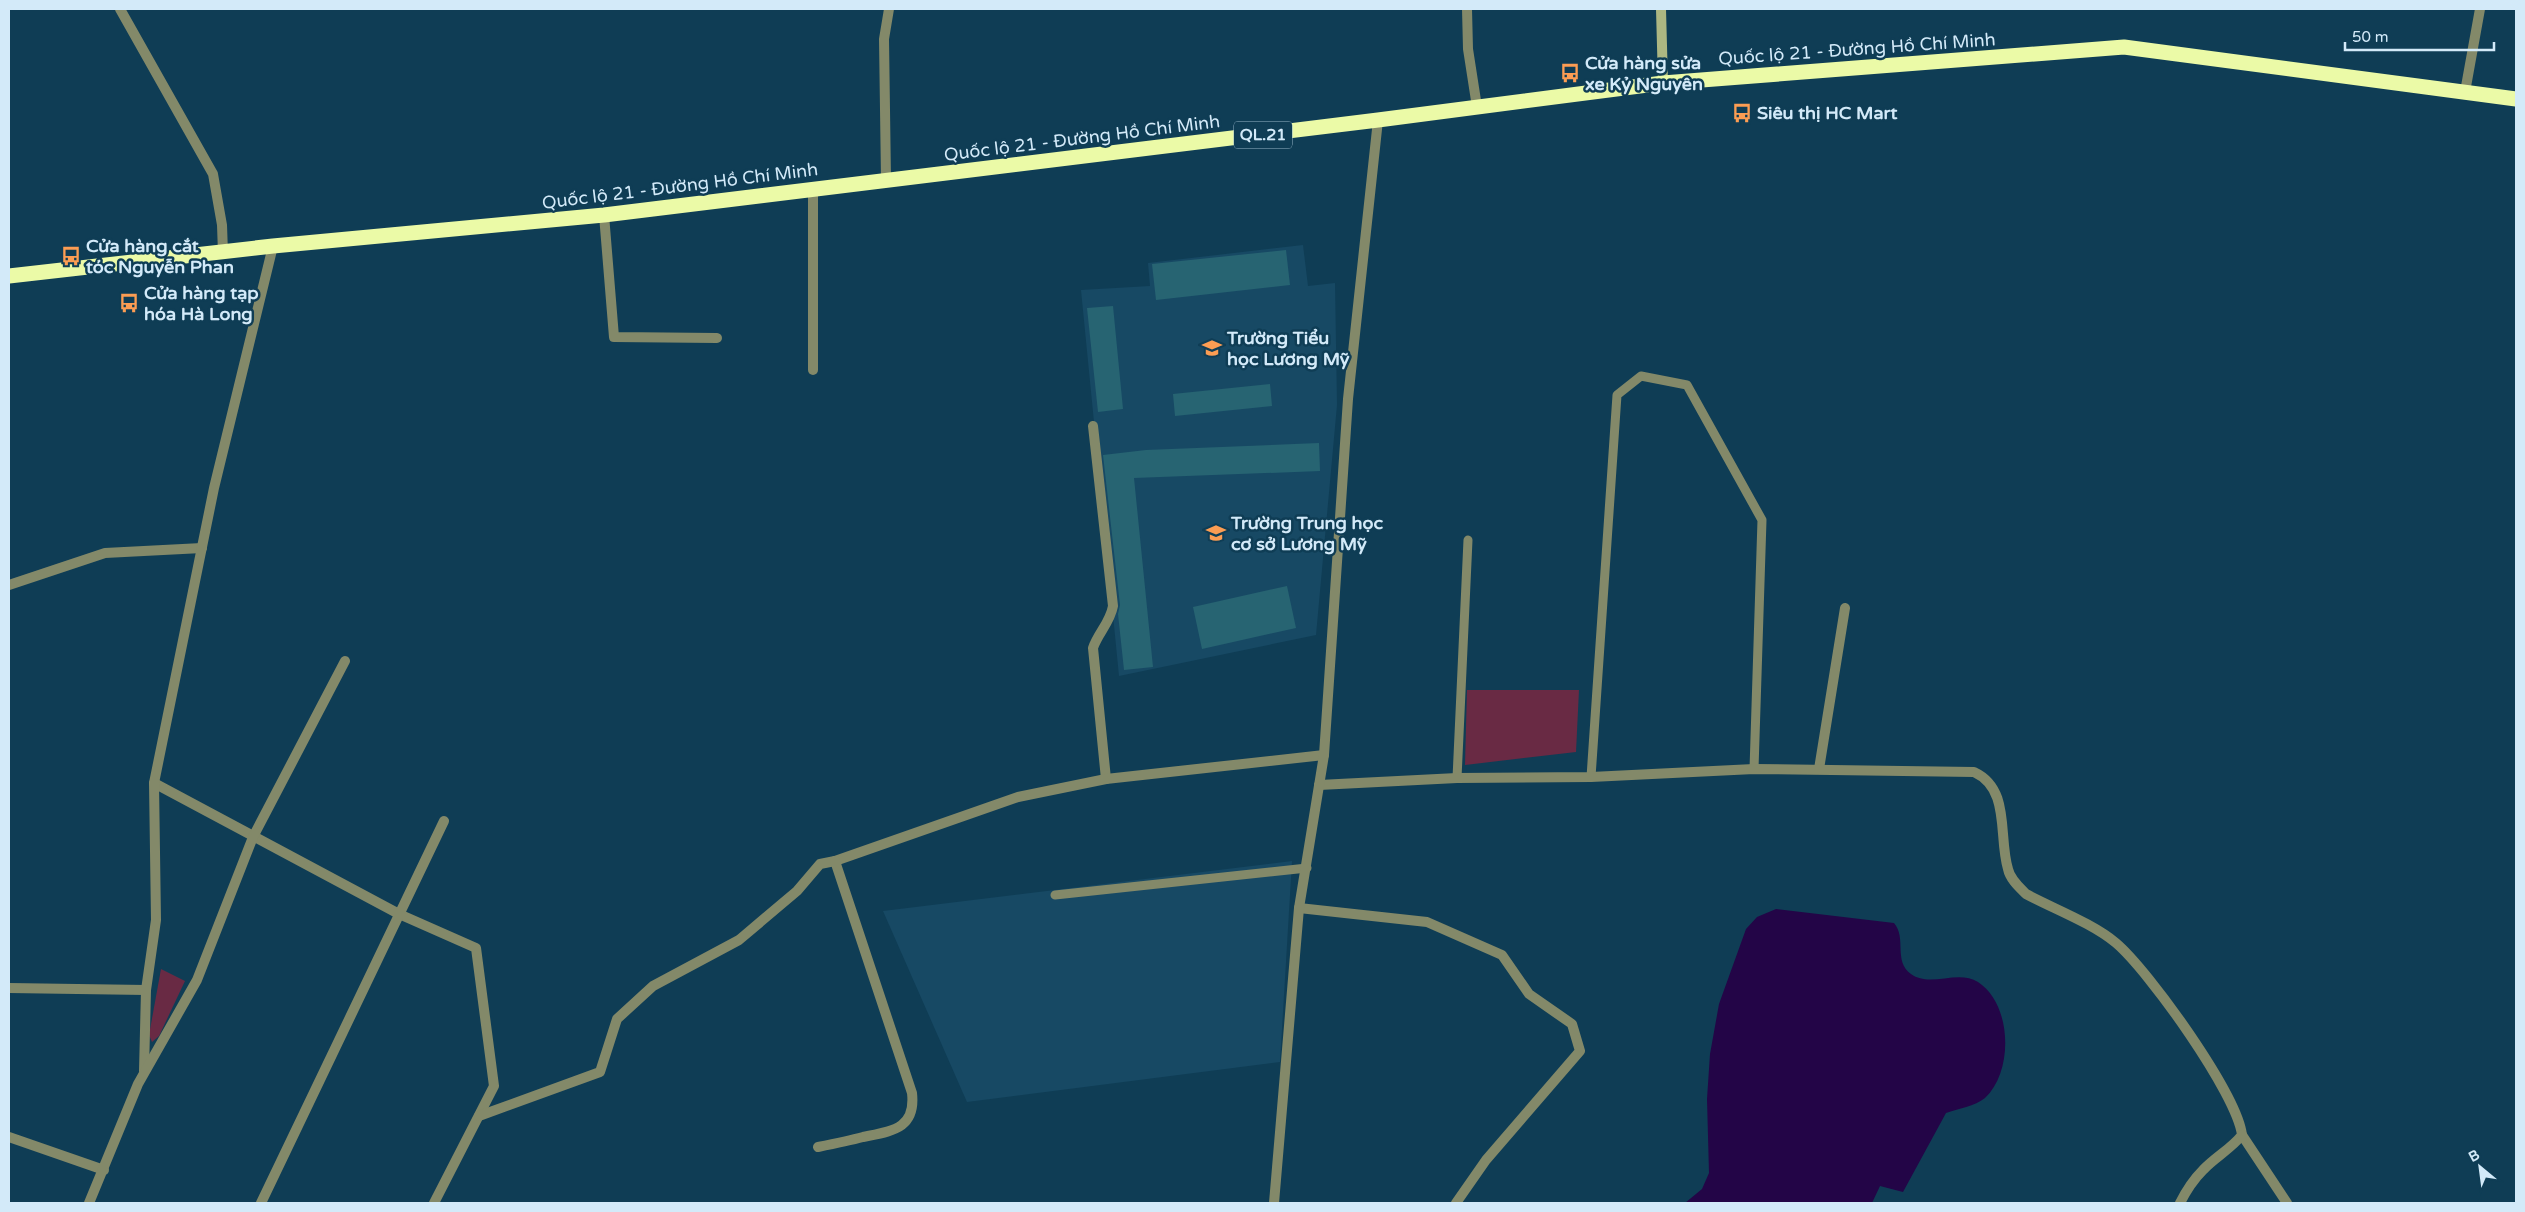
<svg xmlns="http://www.w3.org/2000/svg" width="2525" height="1212" viewBox="0 0 2525 1212" font-family="'Varela Round',sans-serif">
<style>
.built{fill:#174964}
.green{fill:#692a44}
.water{fill:#230547}
.building{fill:#276472}
.lines{fill:none;stroke-linecap:round;stroke-linejoin:round}
.lane{stroke:#838969;stroke-width:9}
.street{stroke:#838969;stroke-width:10}
.secondary{stroke:#adb782;stroke-width:10}
.highway{stroke:#ebfaa7;stroke-width:15}
.labels{text-anchor:middle;dominant-baseline:central;stroke-width:5;stroke-linejoin:round;paint-order:stroke}
.shield{fill:#0f3d55;stroke:#98b6c8;stroke-width:1}
.shield-label{font-size:16px;font-weight:bold;fill:#d3eaf9}
.street-label{font-size:18px;fill:#d3eaf9;stroke:#0f3d55}
.poi-label{font-size:18px;font-weight:bold;fill:#d3eaf9;stroke:#0f3d55;text-anchor:start}
</style>
<rect width="100%" height="100%" fill="#0f3d55"/>
<g class="built">
<path d="M1303,245L1308,286L1335,283L1337,405L1316,635L1119,676L1081,290L1150,286L1148,263Z"/>
<path d="M1292,861L1280,1062L967,1102L883,911Z"/>
</g>
<g class="green">
<path d="M1467,690H1579L1576,752L1465,765Z"/>
<path d="M161,969L185,981L159,1036L152,1042L149,1035Z"/>
</g>
<path class="water" d="M1776,909L1894,923C1907,938 1893,961 1911,974C1930,988 1958,969 1978,982C2012,1004 2014,1071 1985,1098C1975,1106 1958,1109 1946,1113L1903,1192L1880,1186L1872,1203H1685L1702,1189L1709,1173L1707,1099L1710,1054L1719,1004L1746,929L1757,917Z"/>
<g class="building">
<path d="M1286,250L1290,285L1156,300L1152,264Z"/>
<path d="M1113,306L1123,409L1098,412L1087,308Z"/>
<path d="M1270,384L1272,406L1175,416L1173,394Z"/>
<path d="M1319,443L1320,471L1134,478L1153,667L1124,670L1118,614L1120,605L1103,455L1146,450Z"/>
<path d="M1287,586L1296,628L1202,649L1193,607Z"/>
</g>
<g class="lines">
<g class="lane">
<path d="M1591,777L1617,395L1641,376L1687,385L1762,520L1754,769"/>
<path d="M1457,778L1468,540"/>
<path d="M1055,895L1307,868"/>
</g>
<g class="street">
<path d="M120,9L213,174L222,225L223,253"/>
<path d="M1467,9L1468,49L1477,107"/>
<path d="M2465,92L2480,9"/>
<path d="M886,180L884,39L889,9"/>
<path d="M813,189V370"/>
<path d="M604,215L614,337L717,338"/>
<path d="M1093,426L1113,606C1110,623 1098,633 1093,648L1106,779"/>
<path d="M9,585L105,553L202,548"/>
<path d="M1819,769L1845,608"/>
<path d="M154,783L399,914L476,948L494,1086L434,1203"/>
<path d="M1319,785L1457,778L1591,777L1754,769L1974,772C2011,789 1998,836 2008,869C2010,879 2019,887 2026,894C2054,909 2092,923 2116,943C2149,971 2237,1094 2242,1135C2231,1149 2215,1157 2203,1170C2193,1180 2186,1191 2180,1203"/>
<path d="M1299,908L1427,922L1502,955L1529,994L1572,1024L1580,1051L1486,1160L1456,1203"/>
<path d="M9,988L146,990"/>
<path d="M144,1071L146,990L156,920L154,783L214,488L273,246"/>
<path d="M479,1116L600,1072L617,1019L653,986L739,940L797,891L820,864L835,861L1018,797L1106,779L1324,755"/>
<path d="M2242,1135L2287,1203"/>
<path d="M9,1137L104,1170"/>
<path d="M818,1147C833,1144 848,1141 863,1137C892,1131 916,1129 912,1093L835,861"/>
<path d="M89,1203L138,1084L197,980L253,837L345,661"/>
<path d="M261,1203L444,821"/>
<path d="M1274,1203L1299,908L1324,755L1348,399L1378,120"/>
</g>
<path class="secondary" d="M1661,9L1663,83"/>
<path class="highway" d="M9,276L273,246L604,215L1378,120L1663,83L2124,47L2516,99"/>
</g>
<defs>
<symbol id="bus-bare" viewBox="-9 -9 18 18"><path d="M-5-6H5V4H4V6H2V4H-2V6H-4V4H-5ZM-3.5-4V0h7V-4ZM-3.5 1.2v1.5H-2V1.2ZM2 1.2v1.5H3.5V1.2Z" fill="#fc9d53" stroke="#0f3d55" stroke-width="2.5" paint-order="stroke"/></symbol>
<symbol id="school-bare" viewBox="-9 -9 18 18"><path d="M0-5L7-2L0 1L-7-2ZM-4 1L0 2.5L4 1V4Q0 6-4 4Z" fill="#fc9d53" stroke="#0f3d55" stroke-width="2.5" paint-order="stroke"/></symbol>
</defs>
<g fill-rule="evenodd">
<use href="#bus-bare" x="1556" y="59" width="28" height="28"/>
<use href="#bus-bare" x="1728" y="99" width="28" height="28"/>
<use href="#bus-bare" x="57" y="242" width="28" height="28"/>
<use href="#bus-bare" x="115" y="289" width="28" height="28"/>
<use href="#school-bare" x="1198" y="334" width="28" height="28"/>
<use href="#school-bare" x="1202" y="519" width="28" height="28"/>
</g>
<g class="labels">
<rect class="shield" x="1234" y="121.5" width="58" height="27" rx="4"/>
<g class="shield-label">
<text x="1263" y="135">QL.21</text>
</g>
<g class="street-label">
<text transform="translate(1857 49) rotate(-4)">Quốc lộ 21 - Đường Hồ Chí Minh</text>
<text transform="translate(1082 138) rotate(-7)">Quốc lộ 21 - Đường Hồ Chí Minh</text>
<text transform="translate(680 186) rotate(-7)">Quốc lộ 21 - Đường Hồ Chí Minh</text>
</g>
<g class="poi-label">
<text x="1585" y="63">Cửa hàng sửa<tspan x="1585" dy="21">xe Kỷ Nguyên</tspan></text>
<text x="1757" y="113">Siêu thị HC Mart</text>
<text x="86" y="246">Cửa hàng cắt<tspan x="86" dy="21">tóc Nguyễn Phan</tspan></text>
<text x="144" y="293">Cửa hàng tạp<tspan x="144" dy="21">hóa Hà Long</tspan></text>
<text x="1227" y="338">Trường Tiểu<tspan x="1227" dy="21">học Lương Mỹ</tspan></text>
<text x="1231" y="523">Trường Trung học<tspan x="1231" dy="21">cơ sở Lương Mỹ</tspan></text>
</g>
</g>
<rect width="2525" height="1212" fill="none" stroke="#d3eaf9" stroke-width="20"/>
<g transform="translate(2480 1167) rotate(331)" stroke="#0f3d55" stroke-width="4" paint-order="stroke">
<path d="M0-4L9 19L0 12L-9 19Z" fill="#d3eaf9"/>
<text y="-8" font-size="14" font-weight="bold" text-anchor="middle" fill="#d3eaf9">B</text>
</g>
<path d="M2345 42v8h149v-8" fill="none" stroke="#d3eaf9" stroke-width="2.5"/>
<text x="2352" y="42" font-size="15" fill="#d3eaf9" stroke="#0f3d55" stroke-width="4" paint-order="stroke">50 m</text>
</svg>
